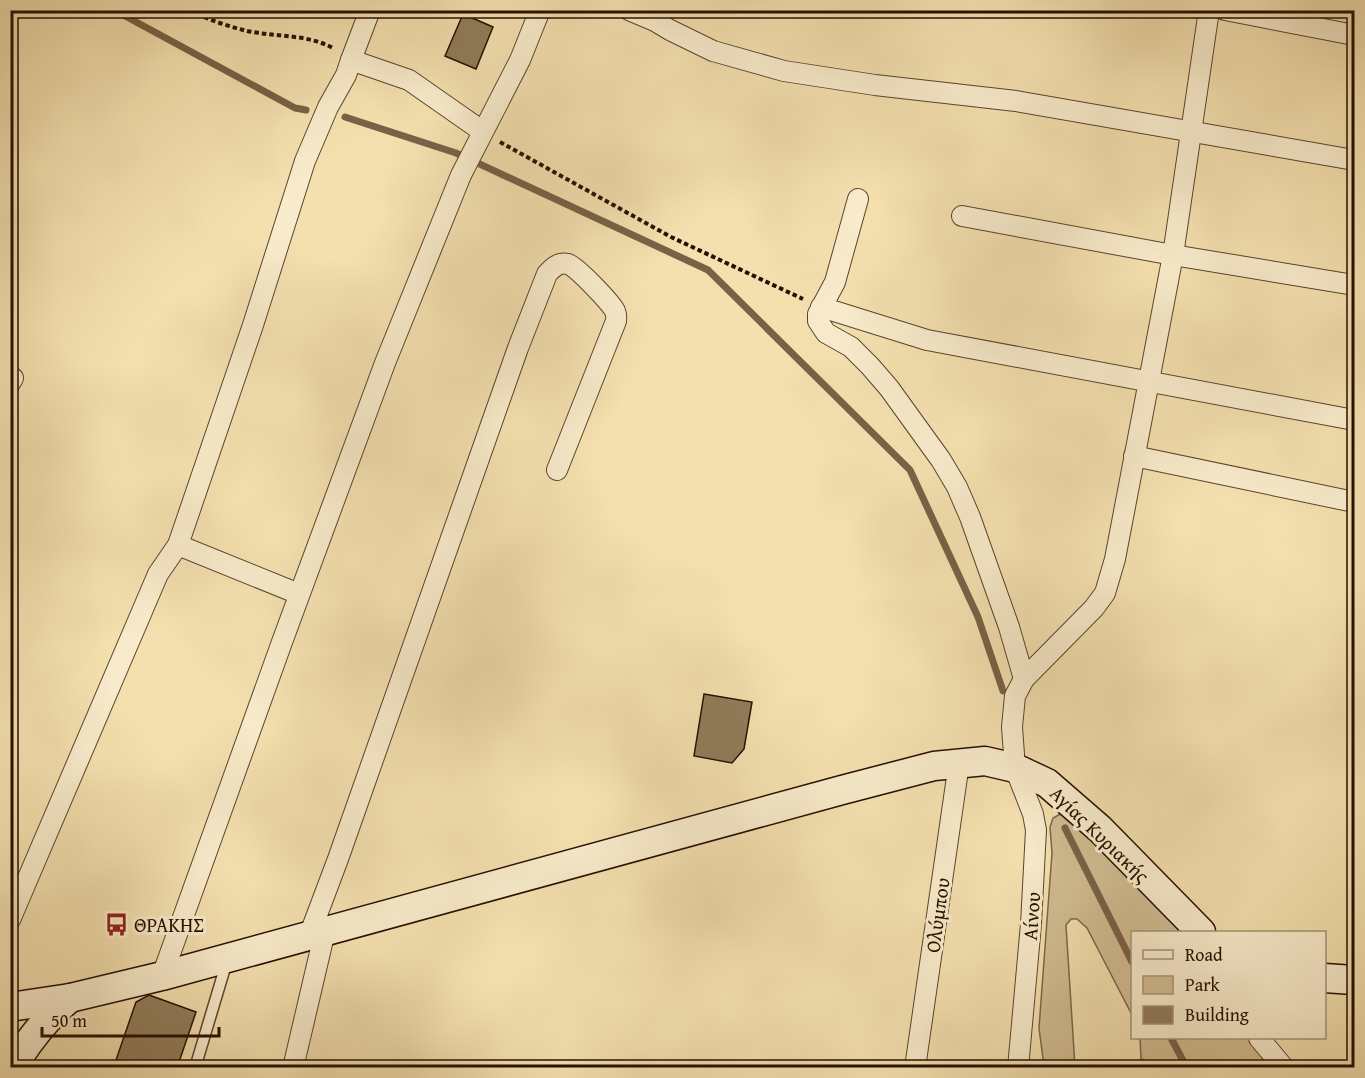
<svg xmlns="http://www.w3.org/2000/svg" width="1365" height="1078" viewBox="0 0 1365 1078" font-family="'Gentium Book Plus',serif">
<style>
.green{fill:#d1bc91;stroke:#7c6649;stroke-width:1.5}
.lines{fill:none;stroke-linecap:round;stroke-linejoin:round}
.stream{stroke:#786246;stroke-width:7}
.building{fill:#917c5b;stroke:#260f01;stroke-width:1.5}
.lane-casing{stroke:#5a432c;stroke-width:13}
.street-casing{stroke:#5a432c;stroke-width:22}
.secondary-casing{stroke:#260f01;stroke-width:31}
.path{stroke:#260f01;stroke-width:4;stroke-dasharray:4.5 3;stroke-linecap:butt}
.lane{stroke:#f8ebcb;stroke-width:10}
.street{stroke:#f8ebcb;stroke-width:20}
.secondary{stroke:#f8ebcb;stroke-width:28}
.labels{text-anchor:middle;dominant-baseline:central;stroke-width:6;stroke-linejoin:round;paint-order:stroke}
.street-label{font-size:20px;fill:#260f01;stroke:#f8ebcb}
.poi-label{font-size:20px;fill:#260f01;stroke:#f8ebcb;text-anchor:start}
</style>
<rect width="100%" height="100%" fill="#f4e0af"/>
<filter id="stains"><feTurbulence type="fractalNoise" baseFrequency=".00333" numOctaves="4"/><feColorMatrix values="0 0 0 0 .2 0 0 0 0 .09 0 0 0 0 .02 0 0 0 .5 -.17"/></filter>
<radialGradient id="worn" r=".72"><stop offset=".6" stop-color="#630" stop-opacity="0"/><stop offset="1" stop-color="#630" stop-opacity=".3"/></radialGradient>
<g class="green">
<path d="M1064,812L1191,932H1132V1015L1087,928L1077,919H1071L1066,925L1075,1067H1046L1044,1066L1039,1028L1052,853L1050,827L1053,818Z"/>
<path d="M1140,1038H1256L1279,1067H1157L1150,1062L1141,1059Z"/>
</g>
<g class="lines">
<g class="stream">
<path d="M114,10L295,108L306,110"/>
<path d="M345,117L456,153L708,270L910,470L978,617L1003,691"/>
<path d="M1065,828L1132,962"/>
<path d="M1171,1038L1187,1068"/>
</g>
</g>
<g class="building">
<path d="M463,14L493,27L476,69L445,56Z"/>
<path d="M704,694L752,702L744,749L732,763L694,756Z"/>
<path d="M149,995L196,1012L177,1068H138L116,1060L136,1002Z"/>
</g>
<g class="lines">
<defs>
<path id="lane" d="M195,1068L227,961"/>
<g id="street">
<path d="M629,10L655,21L670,30L713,51L784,71L875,85L1016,101L1354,160"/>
<path d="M1225,10L1354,35"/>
<path d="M351,60L370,10"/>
<path d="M858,199L835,282L818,314V321L826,333L851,347L870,366L889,388L941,460L957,487L970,517L1009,627L1024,679"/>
<path d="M962,216L1173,255L1354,285"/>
<path d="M821,307L927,340L1354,420"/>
<path d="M10,383L13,378"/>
<path d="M1134,456L1354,502"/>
<path d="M178,545L253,325L305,161L328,107L346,75L351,60L409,80L482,131"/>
<path d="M10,920L158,574L178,545L299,594"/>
<path d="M309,936L338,859L518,348L547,274C553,267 559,262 568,264C577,267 610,302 615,311C617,316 616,316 616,321L557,470"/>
<path d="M162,976L282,642L385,363L461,175L520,60L540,10"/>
<path d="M1259,1038L1284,1068"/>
<path d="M293,1068L325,931"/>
<path d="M915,1068L959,763"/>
<path d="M1018,1068L1031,924L1036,830L1033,814L1015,768L1012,727L1015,696L1024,679L1094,608L1105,593L1115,559L1173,255L1209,10"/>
</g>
<g id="secondary">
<path d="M1324,978L1354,980"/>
<path d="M10,1007L70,998L162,976L842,790L934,766L985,761L1015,768L1047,783L1100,829L1201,932"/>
<path d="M18,1058C33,1035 48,1016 70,998"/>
</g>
</defs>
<use href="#lane" class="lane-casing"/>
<use href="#street" class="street-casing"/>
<use href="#secondary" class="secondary-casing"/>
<g class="path">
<path d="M191,10C207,20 228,26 247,31C276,37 307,34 333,48"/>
<path d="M500,142L671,237L803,299"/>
</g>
<use href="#lane" class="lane"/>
<use href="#street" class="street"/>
<use href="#secondary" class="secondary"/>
</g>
<defs>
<symbol id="bus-bare" viewBox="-9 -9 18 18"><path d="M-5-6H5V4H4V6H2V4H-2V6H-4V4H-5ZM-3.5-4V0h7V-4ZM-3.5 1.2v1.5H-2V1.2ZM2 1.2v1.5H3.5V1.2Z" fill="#8f2418" stroke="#f8ebcb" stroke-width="2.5" paint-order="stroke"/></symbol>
</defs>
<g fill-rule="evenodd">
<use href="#bus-bare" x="100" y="908" width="33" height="33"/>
</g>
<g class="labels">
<g class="street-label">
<text transform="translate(1100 834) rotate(44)">Αγίας Κυριακής</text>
<text transform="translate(937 915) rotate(-82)">Ολύμπου</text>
<text transform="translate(1031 916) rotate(-86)">Αίνου</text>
</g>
<g class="poi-label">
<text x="134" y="924">ΘΡΑΚΗΣ</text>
</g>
</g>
<rect width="1365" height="1078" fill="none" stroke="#f4e0af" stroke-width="36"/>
<rect x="12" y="12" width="1341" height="1054" fill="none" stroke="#260f01" stroke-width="3"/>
<rect x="18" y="18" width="1329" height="1042" fill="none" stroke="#260f01" stroke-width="1.5"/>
<rect x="1131" y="931" width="195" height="108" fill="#f8ebcb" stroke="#a4937a" stroke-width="1.5"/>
<rect x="1143" y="950" width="30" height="9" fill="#f8ebcb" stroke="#a4937a" stroke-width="1.5"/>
<text x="1185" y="961" font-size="18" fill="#260f01">Road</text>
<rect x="1143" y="976" width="30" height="18" fill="#d1bc91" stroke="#a4937a" stroke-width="1.5"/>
<text x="1185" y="991" font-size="18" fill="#260f01">Park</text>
<rect x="1143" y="1006" width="30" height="18" fill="#917c5b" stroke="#a4937a" stroke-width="1.5"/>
<text x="1185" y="1021" font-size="18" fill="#260f01">Building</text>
<path d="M42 1027v9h177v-9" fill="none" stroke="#260f01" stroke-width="3"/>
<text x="51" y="1027" font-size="18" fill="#260f01" stroke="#f8ebcb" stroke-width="4.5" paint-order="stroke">50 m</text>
<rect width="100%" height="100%" filter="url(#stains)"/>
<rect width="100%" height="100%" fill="url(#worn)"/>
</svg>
